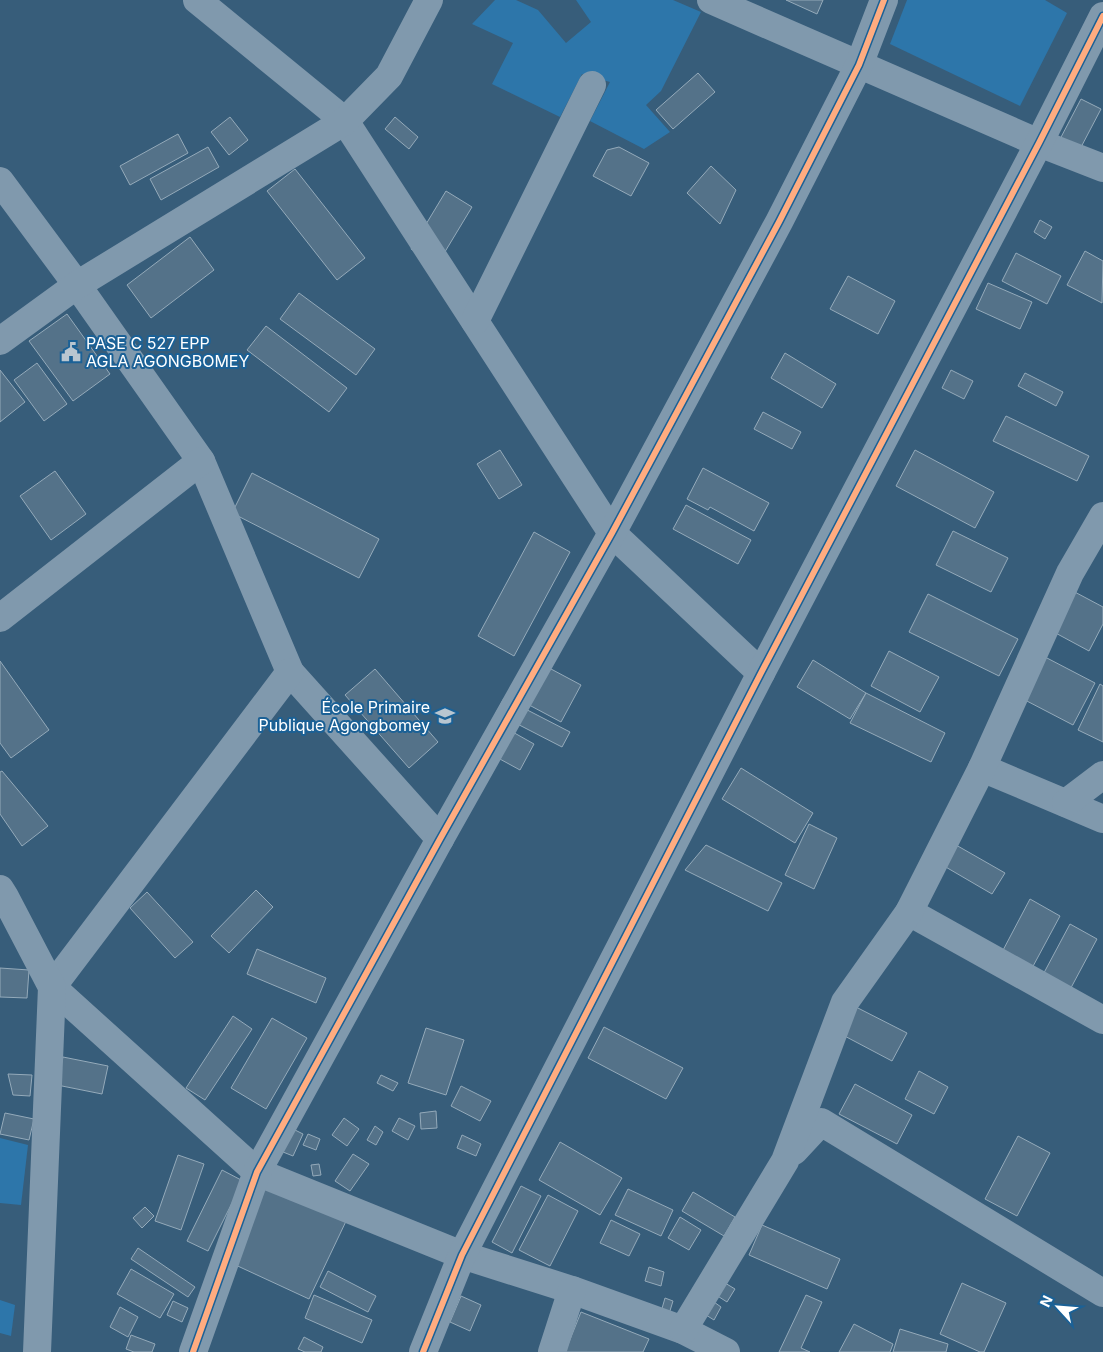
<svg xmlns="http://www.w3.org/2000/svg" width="1103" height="1352" viewBox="0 0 1103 1352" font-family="Inter,sans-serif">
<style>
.green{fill:#2d76aa}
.building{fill:#547289;stroke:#94aaba}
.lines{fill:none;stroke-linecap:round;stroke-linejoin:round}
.minor{stroke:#8099ad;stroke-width:28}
.cycleway-casing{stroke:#1b6196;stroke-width:9}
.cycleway{stroke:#ffac80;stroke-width:6}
.labels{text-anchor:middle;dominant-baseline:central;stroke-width:4;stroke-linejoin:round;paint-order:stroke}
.poi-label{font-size:16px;fill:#fff;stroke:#1b6196;text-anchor:start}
</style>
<rect width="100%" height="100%" fill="#375d7a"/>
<g class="green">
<path d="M495,0H516L538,10L566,43L591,22L576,0H673L701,12L661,91L646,105L670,132L644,149L590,121L610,82L582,74L560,117L492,84L513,43L472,24Z"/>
<path d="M907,0H1045L1067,13L1020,106L890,44Z"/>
<path d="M0,1138L28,1145L21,1205L0,1203Z"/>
<path d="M0,1300L15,1305L11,1336L0,1333Z"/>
</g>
<g class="building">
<path d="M786,0H823L817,14Z"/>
<path d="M698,73L715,92L673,129L656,110Z"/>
<path d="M1081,99L1101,109L1079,151L1059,141Z"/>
<path d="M230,117L248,140L229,155L211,132Z"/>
<path d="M395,117L418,137L409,149L385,129Z"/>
<path d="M178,134L188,153L130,185L120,166Z"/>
<path d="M208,147L219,167L161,200L150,179Z"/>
<path d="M619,147L649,163L631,196L593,176L607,150Z"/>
<path d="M711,166L736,190L720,224L687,193Z"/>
<path d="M295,169L365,258L337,280L267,191Z"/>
<path d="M446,191L472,207L437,265L411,249Z"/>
<path d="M1040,220L1052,227L1045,239L1034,232Z"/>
<path d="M190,237L214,270L151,318L127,285Z"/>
<path d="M1085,251L1103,261L1102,303L1067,285Z"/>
<path d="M1016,253L1061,276L1047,304L1002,281Z"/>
<path d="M848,276L895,301L878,334L830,309Z"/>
<path d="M988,283L1032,302L1020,329L976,309Z"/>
<path d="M299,293L375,349L356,375L280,319Z"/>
<path d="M67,314L110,374L73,401L29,341Z"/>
<path d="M266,326L347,388L329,412L247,350Z"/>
<path d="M785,353L836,384L822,408L771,378Z"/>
<path d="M37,363L67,404L44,421L14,380Z"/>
<path d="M0,370L25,402L0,422Z"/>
<path d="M951,370L973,381L964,399L942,388Z"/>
<path d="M1025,373L1063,392L1056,406L1018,386Z"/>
<path d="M763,412L801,432L792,449L754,429Z"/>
<path d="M1006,416L1089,456L1077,481L993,441Z"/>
<path d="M500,450L522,485L499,499L477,464Z"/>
<path d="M915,450L994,492L975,528L896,486Z"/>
<path d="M703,468L769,503L754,531L710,507L708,510L687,499Z"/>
<path d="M55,471L86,514L51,540L20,496Z"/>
<path d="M252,473L379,539L359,578L232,513Z"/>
<path d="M686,505L751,540L738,564L673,529Z"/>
<path d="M953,531L1008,558L991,592L936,565Z"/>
<path d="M534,532L570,552L514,656L478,636Z"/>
<path d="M1071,590L1103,607V624L1089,651L1050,630Z"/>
<path d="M928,594L1018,639L999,676L909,632Z"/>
<path d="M889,651L939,677L920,712L871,686Z"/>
<path d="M1045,657L1095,683L1073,725L1023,699Z"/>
<path d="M813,660L866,693L850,719L797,687Z"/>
<path d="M0,661L49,730L11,758L0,743Z"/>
<path d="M536,661L581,685L561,722L516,698Z"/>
<path d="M375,669L438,742L409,768L345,695Z"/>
<path d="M1100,684L1103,686V742L1078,730Z"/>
<path d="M866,693L945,733L931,762L850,723Z"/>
<path d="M504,698L570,732L562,747L496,713Z"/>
<path d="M502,726L534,744L520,770L487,752Z"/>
<path d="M741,768L813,813L795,843L722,799Z"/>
<path d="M2,771L48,826L22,846L0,814V772Z"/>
<path d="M809,824L837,838L814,889L785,875Z"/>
<path d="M706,845L782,883L768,911L685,870Z"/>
<path d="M956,845L1005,873L992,894L944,866Z"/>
<path d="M256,890L273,907L229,953L211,936Z"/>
<path d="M147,892L193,942L175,958L130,908Z"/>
<path d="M1030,899L1060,916L1031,970L1001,954Z"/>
<path d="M1070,924L1097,939L1065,999L1038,984Z"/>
<path d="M257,949L326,978L316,1003L247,974Z"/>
<path d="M0,968L29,970L27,998L0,997Z"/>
<path d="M852,1005L907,1033L892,1061L837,1032Z"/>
<path d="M233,1016L252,1029L205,1100L186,1088Z"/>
<path d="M272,1018L307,1038L266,1109L231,1088Z"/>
<path d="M604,1027L683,1068L666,1099L588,1058Z"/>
<path d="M426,1028L464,1040L446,1095L408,1083Z"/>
<path d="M63,1057L108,1066L102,1094L57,1085Z"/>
<path d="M919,1071L948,1087L934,1114L905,1099Z"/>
<path d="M8,1074L32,1075L30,1096L13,1095Z"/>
<path d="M381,1075L398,1083L393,1091L377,1083Z"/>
<path d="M855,1084L912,1115L897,1144L839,1114Z"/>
<path d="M461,1086L491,1101L480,1121L451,1106Z"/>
<path d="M436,1111L437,1128L421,1129L420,1113Z"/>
<path d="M5,1113L34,1119L29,1140L0,1134Z"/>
<path d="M344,1118L359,1129L347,1146L332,1135Z"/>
<path d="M399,1118L415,1126L408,1140L392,1131Z"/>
<path d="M375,1126L383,1132L376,1145L367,1140Z"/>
<path d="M293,1129L303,1134L293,1156L283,1152Z"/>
<path d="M308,1134L320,1139L316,1150L303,1145Z"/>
<path d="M462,1135L481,1144L476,1156L457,1148Z"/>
<path d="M1018,1136L1050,1153L1017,1216L985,1199Z"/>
<path d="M560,1142L622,1178L600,1215L539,1180Z"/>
<path d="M353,1154L369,1164L350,1191L335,1181Z"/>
<path d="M178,1155L204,1164L181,1230L155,1221Z"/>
<path d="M319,1164L321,1175L313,1176L311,1165Z"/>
<path d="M222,1170L243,1181L208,1251L187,1241Z"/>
<path d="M268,1180L348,1217L309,1299L229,1262Z"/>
<path d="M521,1186L541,1196L512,1253L492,1242Z"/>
<path d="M628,1189L673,1210L661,1236L615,1215Z"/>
<path d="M693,1192L735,1217L724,1236L682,1211Z"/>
<path d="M548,1195L578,1211L550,1266L519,1250Z"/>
<path d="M145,1207L154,1216L142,1228L133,1218Z"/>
<path d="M680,1217L701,1230L689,1250L668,1238Z"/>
<path d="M611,1220L640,1234L629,1256L600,1243Z"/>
<path d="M762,1225L840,1259L827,1289L749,1255Z"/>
<path d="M138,1248L195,1287L188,1297L131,1259Z"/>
<path d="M649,1267L664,1272L661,1286L645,1281Z"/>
<path d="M131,1269L174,1294L160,1318L117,1294Z"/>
<path d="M328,1271L376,1296L368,1312L320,1287Z"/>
<path d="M725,1283L735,1289L727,1302L716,1295Z"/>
<path d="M962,1283L1006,1303L984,1352H980L940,1334Z"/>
<path d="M314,1295L372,1320L362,1343L305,1318Z"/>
<path d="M806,1295L822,1302L801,1348L810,1352H779Z"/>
<path d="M461,1296L481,1305L470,1331L450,1322Z"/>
<path d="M665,1298L673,1301L669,1314L661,1312Z"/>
<path d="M173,1301L188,1308L182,1322L167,1315Z"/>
<path d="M714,1302L721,1307L714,1320L706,1315Z"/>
<path d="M120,1307L138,1317L128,1337L110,1327Z"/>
<path d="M581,1312L649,1339L643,1352H565Z"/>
<path d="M854,1324L893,1344L890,1352H839Z"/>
<path d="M900,1329L948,1344L946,1352H893Z"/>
<path d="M131,1335L155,1344L152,1352H134L126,1349Z"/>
<path d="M304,1337L323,1347L321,1352H305L298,1349Z"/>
</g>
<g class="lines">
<g class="minor">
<path d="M197,0L345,121L612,533L761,673"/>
<path d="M711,0L1039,143L1103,168"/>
<path d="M0,181L77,285L201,461L290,672L440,839"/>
<path d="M475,321L592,85"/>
<path d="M0,341L77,285L345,121L389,76L429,0"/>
<path d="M0,618L201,461"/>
<path d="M290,672L52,987L257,1172L462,1255L572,1290L683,1330L726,1352"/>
<path d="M982,768L1103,819"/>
<path d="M1066,803L1103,775"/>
<path d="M0,889L5,897L52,987L37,1352"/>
<path d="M909,912L1103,1020"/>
<path d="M794,1151L821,1122L1103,1293"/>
<path d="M683,1330L785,1161L845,1002L909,912L982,768L1070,573L1103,516"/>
<path d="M193,1352L257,1172L440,839L612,533L779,222L859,65L884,0"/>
<path d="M423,1352L462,1255L761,673L1039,143L1103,16"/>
<path d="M552,1352L572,1290"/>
</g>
<defs>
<g id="cycleway">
<path d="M193,1352L257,1172L440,839L612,533L779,222L859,65L884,0"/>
<path d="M423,1352L462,1255L761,673L1039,143L1103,16"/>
</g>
</defs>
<use href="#cycleway" class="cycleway-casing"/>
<use href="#cycleway" class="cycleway"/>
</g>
<defs>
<symbol id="civic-bare" viewBox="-9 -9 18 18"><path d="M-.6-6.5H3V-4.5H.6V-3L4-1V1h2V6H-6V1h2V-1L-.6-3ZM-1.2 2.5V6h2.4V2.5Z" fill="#b9c6d0" stroke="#1b6196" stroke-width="2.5" paint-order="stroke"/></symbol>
<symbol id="school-bare" viewBox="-9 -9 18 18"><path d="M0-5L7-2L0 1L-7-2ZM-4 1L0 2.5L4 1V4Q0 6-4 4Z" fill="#b9c6d0" stroke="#1b6196" stroke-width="2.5" paint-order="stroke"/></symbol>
</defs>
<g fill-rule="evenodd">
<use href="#civic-bare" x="57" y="338" width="28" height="28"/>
<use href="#school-bare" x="431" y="702" width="28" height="28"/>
</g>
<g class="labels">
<g class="poi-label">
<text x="86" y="343">PASE C 527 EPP<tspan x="86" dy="18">AGLA AGONGBOMEY</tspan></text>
<text x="430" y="707" text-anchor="end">École Primaire<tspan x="430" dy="18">Publique Agongbomey</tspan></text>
</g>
</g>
<g transform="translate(1058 1307) rotate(296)" stroke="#1b6196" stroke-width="4" paint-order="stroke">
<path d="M0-4L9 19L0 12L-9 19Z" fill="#ffffff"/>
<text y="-8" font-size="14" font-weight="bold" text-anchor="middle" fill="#ffffff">N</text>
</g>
</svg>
